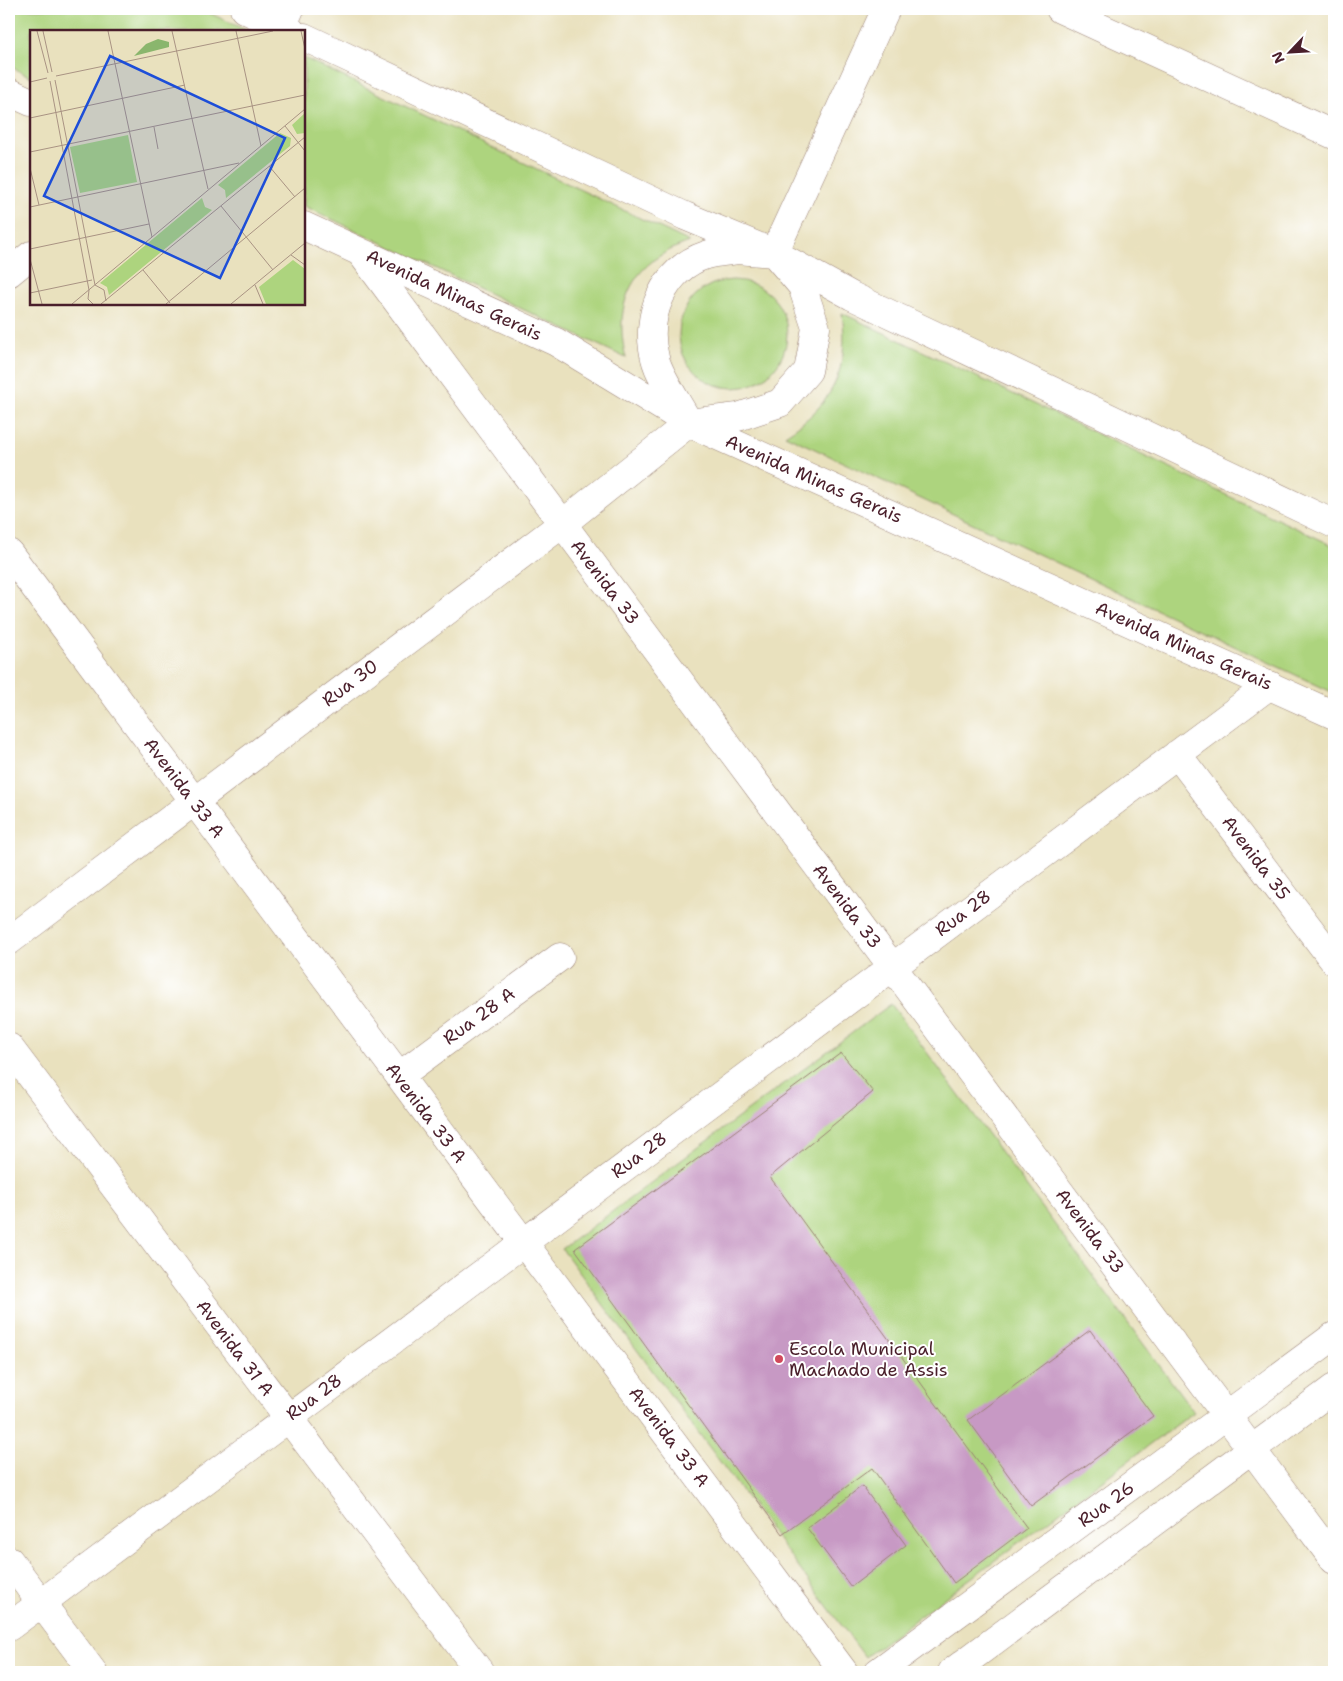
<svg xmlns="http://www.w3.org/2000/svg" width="1343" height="1681" font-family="'Shantell Sans',sans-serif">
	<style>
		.green { fill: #add47e; stroke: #7c7a54 }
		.building { fill: #c799c4 }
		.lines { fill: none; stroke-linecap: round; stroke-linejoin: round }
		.minor-casing { stroke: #9a8074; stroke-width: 29 }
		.major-casing { stroke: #9a8074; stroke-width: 29 }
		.minor { stroke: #fff; stroke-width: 28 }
		.major { stroke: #fff; stroke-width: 28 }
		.poi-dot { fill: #d1495b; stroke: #fff; stroke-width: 2 }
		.labels { text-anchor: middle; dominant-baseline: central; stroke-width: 4; stroke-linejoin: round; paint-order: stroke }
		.street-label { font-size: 18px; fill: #4a1f2b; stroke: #fff }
		.poi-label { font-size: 18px; fill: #4a1f2b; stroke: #fff; text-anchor: start }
		.inset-road { fill: none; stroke: #a99383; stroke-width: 1 }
		.view { fill: #1d4ed8; fill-opacity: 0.15; stroke: #1d4ed8; stroke-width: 2.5 }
		.inset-edge { fill: none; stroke: #4a1f2b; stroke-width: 2.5 }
	</style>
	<rect width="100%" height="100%" fill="#fff"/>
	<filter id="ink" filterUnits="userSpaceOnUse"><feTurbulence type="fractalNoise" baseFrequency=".02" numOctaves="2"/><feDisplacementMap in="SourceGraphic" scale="10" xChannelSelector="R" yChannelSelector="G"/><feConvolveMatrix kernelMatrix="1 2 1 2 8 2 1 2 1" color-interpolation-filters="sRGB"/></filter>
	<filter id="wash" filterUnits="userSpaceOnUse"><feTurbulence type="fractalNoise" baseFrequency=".0096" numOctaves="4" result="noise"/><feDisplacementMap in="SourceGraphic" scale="20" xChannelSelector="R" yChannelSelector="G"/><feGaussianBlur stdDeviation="1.12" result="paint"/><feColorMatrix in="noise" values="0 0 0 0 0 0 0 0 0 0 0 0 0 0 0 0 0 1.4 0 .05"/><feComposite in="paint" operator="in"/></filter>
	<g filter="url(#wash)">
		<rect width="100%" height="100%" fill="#e9e1be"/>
		<!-- green -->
		<path class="green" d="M9,9H201L248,31H31V77L9,66Z
			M304,58L690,242C634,260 612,301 626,358L304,206Z
			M679 334a54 54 0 1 1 108 0a54 54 0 1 1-108 0Z
			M842,313L1334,546V693L785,435C833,405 850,369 842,313Z
			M891,1004L1194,1412L865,1657L562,1249Z"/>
		<g id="blocks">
			<!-- building -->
			<path class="building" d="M841,1053L873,1092L770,1177L1027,1528L954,1583L872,1468L782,1534L575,1249Z
				M1090,1330L1153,1416L1031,1506L968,1420Z
				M862,1486L906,1545L851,1587L807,1528Z"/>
		</g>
	</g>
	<g filter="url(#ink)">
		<use href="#blocks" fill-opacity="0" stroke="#9a8074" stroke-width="1"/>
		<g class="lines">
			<defs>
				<path id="minor" d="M1060,9L1334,135
					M282,27L290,9
					M361,253L1334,1560
					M774,253L886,9
					M9,273L31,255
					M9,553L844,1672
					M1177,754L1334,961
					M9,941L562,524L689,423
					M9,1047L480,1672
					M399,1076L560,957
					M9,1627L1270,685
					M878,1672L1334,1336
					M952,1672L1334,1388"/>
				<path id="major" d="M244,9L291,31
					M304,37L685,216L774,253L852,296L1334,524
					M9,92L31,102
					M304,226L556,342L689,423L1334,715
					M737,250L774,253L802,286L816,328L808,371L780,403L738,417L689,423C680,406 659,376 655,358C644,317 663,269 706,255C715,252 727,252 737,250Z
					M9,1560L93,1672"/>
			</defs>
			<!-- minor casing -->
			<use href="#minor" class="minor-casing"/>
			<!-- major casing -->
			<use href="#major" class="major-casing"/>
			<!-- minor -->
			<use href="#minor" class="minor"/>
			<!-- major -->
			<use href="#major" class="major"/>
		</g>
	</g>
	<!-- markers -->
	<circle class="poi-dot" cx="779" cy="1359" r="5"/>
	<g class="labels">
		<!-- street labels -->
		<g class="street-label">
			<text transform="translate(454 295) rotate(25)">Avenida Minas Gerais</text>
			<text transform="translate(814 479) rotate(24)">Avenida Minas Gerais</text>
			<text transform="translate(605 582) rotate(53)">Avenida 33</text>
			<text transform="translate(1184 646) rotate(24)">Avenida Minas Gerais</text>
			<text transform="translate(350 683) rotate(-37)">Rua 30</text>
			<text transform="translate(184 788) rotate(53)">Avenida 33 A</text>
			<text transform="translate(1256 858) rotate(53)">Avenida 35</text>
			<text transform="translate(847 906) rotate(53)">Avenida 33</text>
			<text transform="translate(963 913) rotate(-37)">Rua 28</text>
			<text transform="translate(479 1016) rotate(-36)">Rua 28 A</text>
			<text transform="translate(426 1113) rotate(53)">Avenida 33 A</text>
			<text transform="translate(639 1155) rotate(-37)">Rua 28</text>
			<text transform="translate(1090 1231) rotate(53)">Avenida 33</text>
			<text transform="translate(235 1348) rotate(53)">Avenida 31 A</text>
			<text transform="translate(314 1397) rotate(-37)">Rua 28</text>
			<text transform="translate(669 1437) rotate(53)">Avenida 33 A</text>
			<text transform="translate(1106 1504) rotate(-36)">Rua 26</text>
		</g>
		<!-- poi labels -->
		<g class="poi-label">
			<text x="789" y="1349">Escola Municipal<tspan x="789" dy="21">Machado de Assis</tspan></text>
		</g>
	</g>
	<!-- overview -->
	<g transform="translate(30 30)">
		<rect width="275" height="275" fill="#e9e1be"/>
		<path d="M275,83V103L267,104L262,95ZM250,103L261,108L260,116L196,168L195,160L188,155ZM98,105L107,152L50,163L40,117ZM172,168L175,177L182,180L79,265L77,257L70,253ZM263,230L275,239V274H236L229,257Z" fill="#add47e"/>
		<path d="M128,9L139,12V17L104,26L116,14Z" fill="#8ab66d"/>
		<path class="inset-road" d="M7,1L18,43M13,1L22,42M78,1L122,207M142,1L178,159M206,1L231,116M271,1L275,19M26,46L243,1M25,50L65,255M20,51L59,260M0,52L17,48M0,88L155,55M255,96L275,121M124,97L128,119M0,122L275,65M239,136L265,167M0,138L9,175M191,176L243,240M0,177L209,133M0,219L119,194M261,225L275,235M0,229L12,274M113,240L140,273M65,255L74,260L76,271M225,255L233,274M59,260L58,269L63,274M0,263L62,250M42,274L275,79M71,274L275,107M136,274L275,158M201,274L275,213"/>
		<path class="view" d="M80,26L255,108L190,248L14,166Z"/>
		<rect width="275" height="275" class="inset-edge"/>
	</g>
	<!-- margin -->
	<rect width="1343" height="1681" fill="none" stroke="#fff" stroke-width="30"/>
	<!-- north arrow -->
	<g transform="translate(1290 52) rotate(245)" stroke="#ffffff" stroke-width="4" paint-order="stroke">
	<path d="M0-4L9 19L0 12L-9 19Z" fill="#4a1f2b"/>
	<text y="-8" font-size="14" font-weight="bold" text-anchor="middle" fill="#4a1f2b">N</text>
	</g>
</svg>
